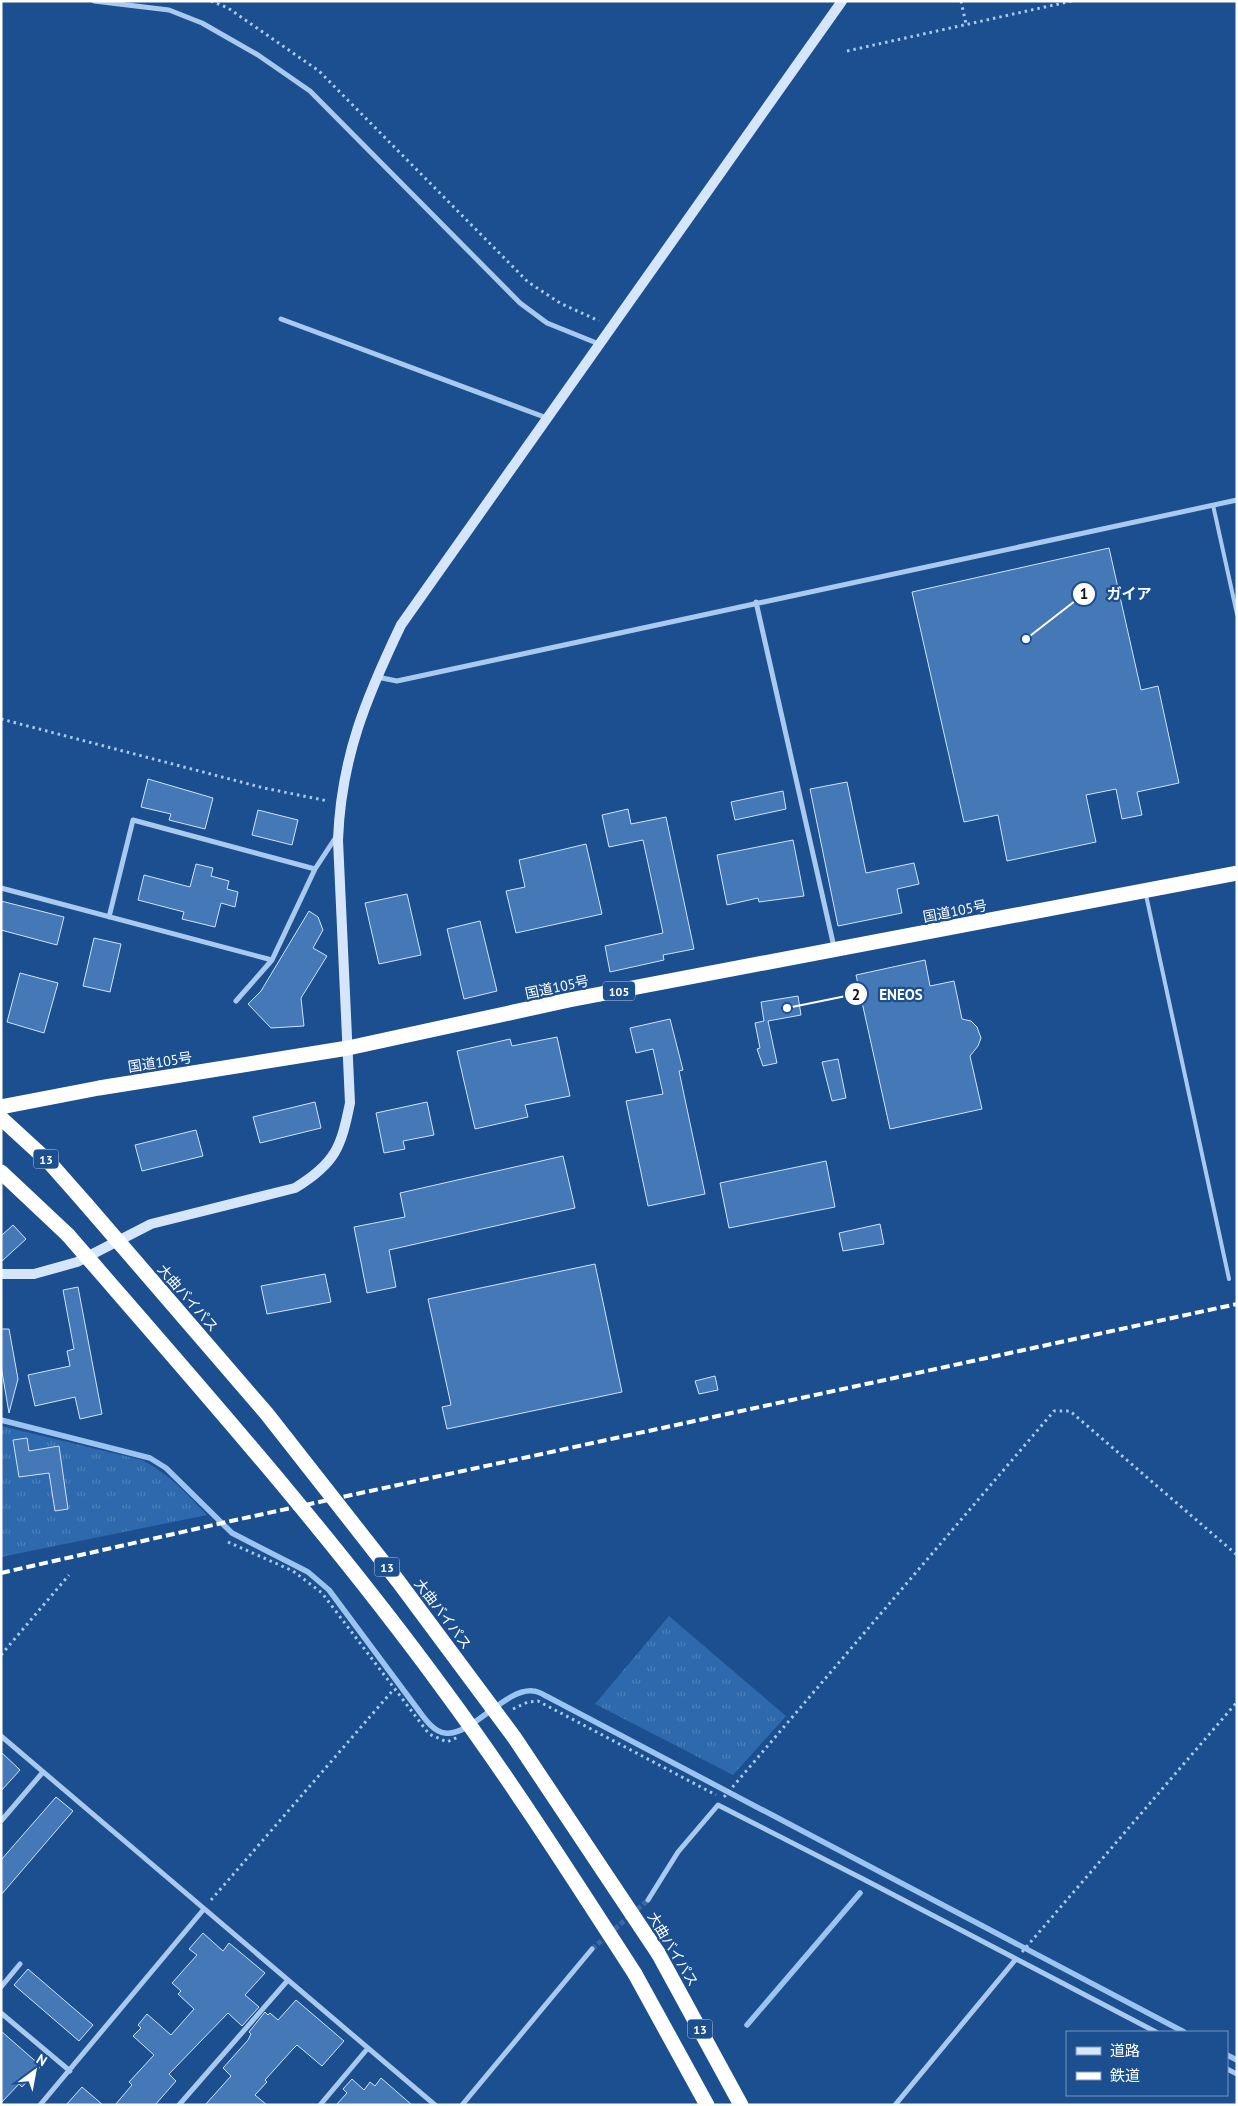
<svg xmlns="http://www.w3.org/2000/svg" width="1238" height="2106" font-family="'PT Sans','Noto Sans JP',sans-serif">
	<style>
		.grass { fill: url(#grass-tufts) }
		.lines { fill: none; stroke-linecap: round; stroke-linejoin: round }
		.stream { stroke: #9cc4f0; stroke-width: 5.5 }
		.building { fill: #4478b7; stroke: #cfe3fa }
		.street-tunnel { stroke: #3d69a0; stroke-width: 5; stroke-dasharray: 5 2.5; stroke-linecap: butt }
		.path { stroke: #a9c9ee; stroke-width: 3; stroke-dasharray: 2.5 4; stroke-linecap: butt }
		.lane { stroke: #a9c9ee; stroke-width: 4 }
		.street { stroke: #a9c9ee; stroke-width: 5 }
		.secondary { stroke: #d6e6fa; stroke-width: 10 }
		.highway { stroke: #fff; stroke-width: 15 }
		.rail { stroke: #fff; stroke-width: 4; stroke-dasharray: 9 4; stroke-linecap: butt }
		.highway-bridge { stroke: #fff; stroke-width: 15 }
		.labels { text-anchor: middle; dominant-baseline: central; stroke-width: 4.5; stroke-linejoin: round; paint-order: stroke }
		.shield { fill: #1b4f8f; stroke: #bbcadd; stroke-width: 1 }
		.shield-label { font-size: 12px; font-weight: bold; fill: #fff }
		.street-label { font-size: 14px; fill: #fff; stroke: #1b4f8f }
		.leader { fill: none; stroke: #fff; stroke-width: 2 }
		.callout-dot { fill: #fff; stroke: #1b4f8f; stroke-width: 2 }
		.mark-label { font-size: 15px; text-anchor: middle; font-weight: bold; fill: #111 }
		.callout-label { font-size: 15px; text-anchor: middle; font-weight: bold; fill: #fff; stroke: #1b4f8f; stroke-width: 4.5; stroke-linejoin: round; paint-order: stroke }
	</style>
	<defs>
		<pattern id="grass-tufts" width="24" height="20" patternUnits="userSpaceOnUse" patternTransform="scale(1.25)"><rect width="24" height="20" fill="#2e69ad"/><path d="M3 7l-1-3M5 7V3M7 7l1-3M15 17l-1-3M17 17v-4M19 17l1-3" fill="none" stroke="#4d80b9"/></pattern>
	</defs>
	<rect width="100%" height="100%" fill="#1b4f8f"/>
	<!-- grass -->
	<path class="grass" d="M1,1426L142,1460C168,1473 187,1494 207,1515L1,1557Z
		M669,1616L786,1716L733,1775L595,1704Z"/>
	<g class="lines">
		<!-- stream -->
		<path class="stream" d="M1,1420L150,1458L166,1468L232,1533L308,1572L329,1590L419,1711C425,1719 434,1732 445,1733C471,1737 505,1688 533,1691C538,1691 544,1695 548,1697L1184,2032
			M747,2025L860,1893
			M1227,2055L1237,2060"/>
	</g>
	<!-- building -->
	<path class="building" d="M1109,548L1141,690L1158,686L1179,783L1137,792L1142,815L1122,819L1116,789L1086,795L1096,842L1007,861L998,815L964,822L912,592Z
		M148,779L213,798L205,829L169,820L171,814L141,807Z
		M847,782L866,873L914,863L919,884L897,889L902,913L838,926L810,789Z
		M783,791L786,809L735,820L731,802Z
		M628,809L631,824L666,817L694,949L663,955L664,960L610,972L605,946L663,933L643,840L609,847L602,815Z
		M258,810L298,820L292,845L252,835Z
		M793,840L804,896L759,902L758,898L727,905L717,855Z
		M586,844L602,914L516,933L506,891L525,887L519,860Z
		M196,864L213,868L211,876L229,881L227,889L238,892L235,907L221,903L215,927L182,919L184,912L138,900L144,875L190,887Z
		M407,894L421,955L379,964L365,903Z
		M1,901L64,917L57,945L1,930Z
		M309,911L318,917L323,930L313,948L327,956L301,998L304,1026L271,1028L248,1004L261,991Z
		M480,921L497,991L464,999L447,929Z
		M94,938L121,944L110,992L83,986Z
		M925,960L930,986L954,981L962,1019L971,1021L977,1027L981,1038L978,1046L970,1056L982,1109L890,1129L856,975Z
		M20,973L58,983L44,1033L7,1022Z
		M798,996L801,1015L768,1021L777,1063L763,1066L757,1049L760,1048L755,1023L764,1021L761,1002Z
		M670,1019L683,1070L679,1071L705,1194L648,1206L626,1101L663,1094L653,1049L636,1053L630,1028Z
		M557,1037L570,1096L525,1105L528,1117L475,1129L457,1051L510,1039L512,1046Z
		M838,1059L846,1098L832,1101L822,1062Z
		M315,1102L321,1128L260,1143L253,1117Z
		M427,1102L434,1135L403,1141L405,1149L384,1153L376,1113Z
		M196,1130L203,1156L142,1171L135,1145Z
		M563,1156L575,1208L389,1250L396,1287L367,1293L354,1227L405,1217L400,1193Z
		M826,1161L835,1207L729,1228L720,1183Z
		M880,1224L884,1244L843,1251L839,1233Z
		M13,1225L26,1239L1,1262V1236Z
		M595,1264L622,1392L447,1429L442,1407L451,1405L428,1299Z
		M325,1274L331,1302L267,1314L261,1286Z
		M78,1287L102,1414L80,1419L75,1397L35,1406L28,1375L70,1366L67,1351L74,1349L63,1290Z
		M1,1329H9L18,1379L9,1413L1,1366Z
		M715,1376L718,1390L699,1394L695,1381Z
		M27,1438L29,1451L59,1446L68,1509L55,1511L49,1473L19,1477L13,1440Z
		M1,1752L20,1770L1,1791Z
		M56,1797L73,1811L1,1895V1860Z
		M203,1933L223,1951L229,1943L265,1973L245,1995L259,2007L242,2026L228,2013L169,2074L176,2081L155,2105H115L132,2085L129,2082L154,2055L133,2036L141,2028L138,2025L147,2014L171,2035L194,2009L178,1994L181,1991L172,1983L197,1955L189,1949Z
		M28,1969L93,2025L79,2041L14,1985Z
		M296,2000L344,2041L322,2066L297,2045L292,2050L265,2080L267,2082L255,2095L267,2105H205L231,2076L223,2068L248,2040L251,2034L249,2032L265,2012L268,2015L270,2013L278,2020Z
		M1,2031L41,2066L22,2087L19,2084L1,2103Z
		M381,2078L412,2105H336L347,2093L343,2089L352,2079L364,2090L370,2082L375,2086Z
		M82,2087L103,2105H66Z"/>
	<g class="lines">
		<!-- street-tunnel -->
		<path class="street-tunnel" d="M592,1949L648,1900"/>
		<!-- path -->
		<path class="path" d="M211,1L228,8L319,71L528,282L560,303L599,321
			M961,1L966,24
			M847,51L1072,1
			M1,719L264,788L328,801
			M228,1542L293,1571L322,1593L429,1734L447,1742L458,1737
			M1,1655L69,1575
			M513,1709L528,1702L538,1701L716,1795
			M724,1797L1054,1411H1070L1237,1555
			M211,1900L394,1689
			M1022,1952L1237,1702"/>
		<!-- lane -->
		<path class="lane" d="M1213,505L1237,614
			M1146,895L1229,1279"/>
		<!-- street -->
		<path class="street" d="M94,1L169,10L202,23L258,55L310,91L520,303L547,323L599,344
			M281,319L547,418
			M756,602L834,947
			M377,677L397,681L1237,500
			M1,888L272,960
			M109,917L133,820L315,869
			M236,1001L272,960L315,869L336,837
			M1,1736L435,2105
			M1,1821L43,1772
			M648,1900L678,1852L718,1805L865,1880L1156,2032
			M1,1987L20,1964
			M1,2013L70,2071
			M1227,2069L1237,2074
			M40,2105L204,1909
			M179,2105L288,1980
			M320,2105L368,2048
			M462,2105L592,1949
			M895,2105L1016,1959"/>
		<!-- secondary -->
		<path class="secondary" d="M1,1274H34L77,1262L151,1224L295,1188C336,1163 341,1147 350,1103L338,840C341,758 366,698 401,625L842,1"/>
		<!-- highway -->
		<path class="highway" d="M1,1107L99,1088L348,1048L569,1000L1237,873
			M1,1118L49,1162L86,1204
			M1,1172L68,1235
			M658,1953L741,2105
			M635,1974L707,2105"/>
		<!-- rail -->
		<path class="rail" d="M1,1573L231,1521L1237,1304"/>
		<!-- highway-bridge -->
		<path class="highway-bridge" d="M86,1204L267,1414L398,1581L514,1737L658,1953
			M68,1235C197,1384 328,1531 444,1690C512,1782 573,1878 635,1974"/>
	</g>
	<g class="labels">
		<!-- shield labels -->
		<g class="shield">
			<rect x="603" y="981.5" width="32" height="19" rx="4"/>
			<rect x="33.5" y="1149.5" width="25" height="19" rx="4"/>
			<rect x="374.5" y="1557.5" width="25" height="19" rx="4"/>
			<rect x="687.5" y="2019.5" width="25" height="19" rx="4"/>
		</g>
		<g class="shield-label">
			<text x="619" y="991">105</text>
			<text x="46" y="1159">13</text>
			<text x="387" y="1567">13</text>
			<text x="700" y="2029">13</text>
		</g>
		<!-- street labels -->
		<g class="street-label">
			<text transform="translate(955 911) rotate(-11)">国道105号</text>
			<text transform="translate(557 987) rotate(-12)">国道105号</text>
			<text transform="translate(160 1062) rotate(-9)">国道105号</text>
			<text transform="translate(188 1298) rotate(49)">大曲バイパス</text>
			<text transform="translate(443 1614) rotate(53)">大曲バイパス</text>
			<text transform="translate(673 1949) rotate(59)">大曲バイパス</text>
		</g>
	</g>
	<!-- callouts -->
	<path class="leader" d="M1026 639L1084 594M787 1008L856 994"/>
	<g class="callout-dot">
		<circle cx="1026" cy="639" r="5"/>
		<circle cx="787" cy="1008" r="5"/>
		<circle cx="1084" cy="594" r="12"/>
		<circle cx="856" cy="994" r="12"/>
	</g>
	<g class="mark-label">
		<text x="1084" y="599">1</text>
		<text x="856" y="1000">2</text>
	</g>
	<g class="callout-label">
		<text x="1129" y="599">ガイア</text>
		<text x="901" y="1000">ENEOS</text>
	</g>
	<!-- border -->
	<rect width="1238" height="2106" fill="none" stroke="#ffffff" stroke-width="5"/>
	<!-- legend -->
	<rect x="1066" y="2031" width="162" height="65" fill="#1b4f8f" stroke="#7695bc"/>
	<rect x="1076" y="2047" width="25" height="8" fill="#d6e6fa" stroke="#7695bc"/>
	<text x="1110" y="2056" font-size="15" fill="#ffffff">道路</text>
	<rect x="1076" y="2072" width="25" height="8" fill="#ffffff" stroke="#7695bc"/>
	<text x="1110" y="2081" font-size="15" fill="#ffffff">鉄道</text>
	<!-- north arrow -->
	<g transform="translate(35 2071) rotate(32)" stroke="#1b4f8f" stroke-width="4" paint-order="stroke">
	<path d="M0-4L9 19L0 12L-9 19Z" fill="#ffffff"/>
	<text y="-8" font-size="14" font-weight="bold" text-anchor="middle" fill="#ffffff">N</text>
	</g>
</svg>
